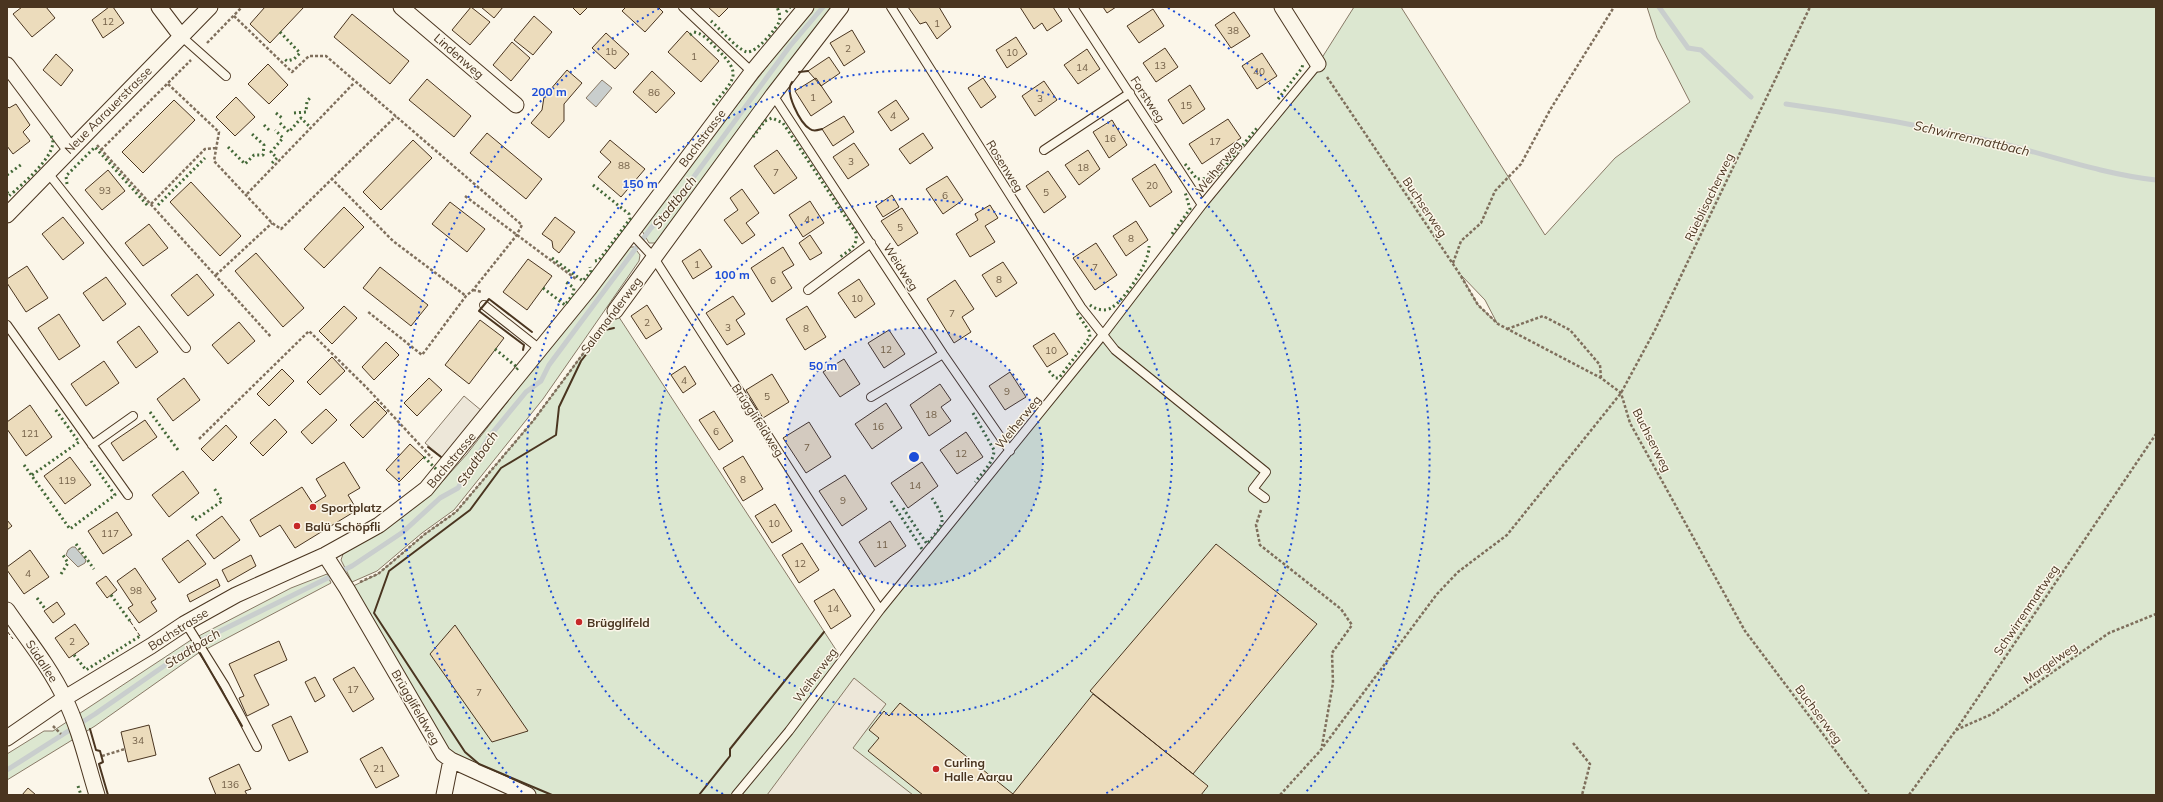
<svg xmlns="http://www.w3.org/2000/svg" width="2163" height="802" font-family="Mulish,sans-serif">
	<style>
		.green { fill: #dce7d0; stroke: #887966; fill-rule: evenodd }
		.parking { fill: #ede7d9; stroke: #887966 }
		.water { fill: #c9cecd; stroke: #887966 }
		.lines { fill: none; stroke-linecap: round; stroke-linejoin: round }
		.stream { stroke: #c9cecd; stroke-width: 5 }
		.building { fill: #ecdcbc; stroke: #4a3520 }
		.lane-casing { stroke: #4a3520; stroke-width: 10 }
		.street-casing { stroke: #4a3520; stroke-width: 17 }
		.path { stroke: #7f6f5c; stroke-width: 2.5; stroke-dasharray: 3 2; stroke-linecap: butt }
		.lane { stroke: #fbf6e9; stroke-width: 8 }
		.street { stroke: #fbf6e9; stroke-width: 15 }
		.hedge { stroke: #436837; stroke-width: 3; stroke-dasharray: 2 3; stroke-linecap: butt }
		.fence { stroke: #4a3520; stroke-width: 1; stroke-dasharray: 5 2; stroke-linecap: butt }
		.wall { stroke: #4a3520; stroke-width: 2 }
		.ring { fill: none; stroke: #1d4ed8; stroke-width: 2; stroke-dasharray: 2 4 }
		.poi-dot { fill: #c62828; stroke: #fbf6e9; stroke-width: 1.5 }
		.labels { text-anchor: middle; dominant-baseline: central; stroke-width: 3; stroke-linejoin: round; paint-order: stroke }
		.number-label { font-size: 10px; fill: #725f47 }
		.street-label { font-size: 12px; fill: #4a3520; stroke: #fbf6e9 }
		.poi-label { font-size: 12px; font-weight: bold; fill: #4a3520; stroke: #fbf6e9; text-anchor: start }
		.water-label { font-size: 13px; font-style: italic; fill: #4a3520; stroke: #fbf6e9 }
		.centre { fill: #1d4ed8; stroke: #fbf6e9; stroke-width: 2 }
		.ring-label { font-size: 12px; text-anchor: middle; font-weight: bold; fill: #1d4ed8; stroke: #fbf6e9; stroke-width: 3; stroke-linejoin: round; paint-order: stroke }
	</style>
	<rect width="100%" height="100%" fill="#fbf6e9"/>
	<!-- green -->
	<path class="green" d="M813,7H833L656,243H649L641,229Z
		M1354,7H1401L1545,235L1615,158L1690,102L1657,38L1647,7H2156V795H528L451,760L347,589L378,574L425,534L456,512L533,421L615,311L842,659L1318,64ZM1461,275L1485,300L1497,323L1478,305Z
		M627,247H634L640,255L639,261L543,399L454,510L422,533L377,571L352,582L341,560L343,554L387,527L433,492L467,454Z
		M327,574L331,583L197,654L95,726L7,780V754L44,731H53L191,640L291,588Z"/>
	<!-- parking -->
	<path class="parking" d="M464,396L482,411L443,458L425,443Z
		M854,678L886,704L853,748L913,795H767Z"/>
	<!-- water -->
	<path class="water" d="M602,80L612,88L596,107L586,98Z
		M72,547H75L86,560L85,563L78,567L66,555L68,550Z"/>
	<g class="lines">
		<!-- stream -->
		<path class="stream" d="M1659,7L1688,48L1701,50L1751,97
			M1786,104C1858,114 1929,127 2000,143C2052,156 2103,174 2156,180
			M7,770L95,714L200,641L352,566L403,532L440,498L458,488L489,437L526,392L541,381L549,365L651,228L676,201L790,46L823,7"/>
	</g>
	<!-- building -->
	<path class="building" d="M22,7H46L55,18L32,37L13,14Z
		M109,7H113L124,23L103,38L92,20Z
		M265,7H304L270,43L250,24Z
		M471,7L490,22L470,45L452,30Z
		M481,7H503L494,18Z
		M572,7H588L580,15Z
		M626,7H658L663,12L645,32L622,11Z
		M708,7H729L719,17Z
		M908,7H939L951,27L937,39L926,22L920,24Z
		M1020,7H1053L1062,21L1047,31L1042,23L1034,29Z
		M1103,7H1116L1107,13Z
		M1153,9L1164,26L1139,43L1127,26Z
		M1234,12L1250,36L1231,48L1215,25Z
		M352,14L409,61L390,84L334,37Z
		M534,16L552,32L533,55L514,40Z
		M852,30L865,52L844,66L830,43Z
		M687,31L719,61L701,82L668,52Z
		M606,33L629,54L615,69L592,48Z
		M1016,37L1027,54L1007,68L996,50Z
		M512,42L530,58L511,81L493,65Z
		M1165,48L1178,67L1156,82L1143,63Z
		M1087,49L1100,69L1078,84L1064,65Z
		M1262,53L1277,76L1257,89L1242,66Z
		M56,54L73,70L61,86L43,70Z
		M829,57L840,73L821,86L808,71Z
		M268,64L288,85L269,104L248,84Z
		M567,70L582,83L564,104V121L549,138L531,123L542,110L544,97Z
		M652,71L675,93L656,113L633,92Z
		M816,78L832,102L811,116L795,91Z
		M983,78L996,97L981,108L968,88Z
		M427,79L471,116L454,137L409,100Z
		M1044,81L1057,100L1035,116L1022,96Z
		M1190,85L1205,109L1183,124L1168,100Z
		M236,97L255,117L235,136L216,117Z
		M174,100L195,120L143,173L122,152Z
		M896,100L909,119L891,131L878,112Z
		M16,104L30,125L23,132L30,141L13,154L7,146V106L9,108Z
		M844,116L854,132L833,146L822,129Z
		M1228,119L1241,138L1202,164L1189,144Z
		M1112,120L1127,145L1109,158L1093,132Z
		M487,133L542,179L526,199L470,153Z
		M923,133L933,148L910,164L899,149Z
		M413,140L432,158L381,210L363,192Z
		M610,140L645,169L621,197L598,177L611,162L600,152Z
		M854,143L869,165L848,179L833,157Z
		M777,150L797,178L774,194L754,166Z
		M1088,150L1100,169L1079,185L1065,165Z
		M1155,164L1172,192L1150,207L1132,179Z
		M108,170L125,191L102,210L85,190Z
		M1048,171L1066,197L1044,213L1026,186Z
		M947,176L963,200L943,214L926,189Z
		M191,182L241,236L220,256L170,202Z
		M742,189L759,213L746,223L755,235L742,244L724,220L738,210L730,198Z
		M892,195L899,207L883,217L876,206Z
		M810,201L824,223L803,237L789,215Z
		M450,202L485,229L467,252L432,224Z
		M990,205L998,218L985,226L995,242L970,257L956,234L978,220L975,214Z
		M344,207L364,227L324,268L304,249Z
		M902,208L918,233L898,246L881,221Z
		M63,217L84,243L63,260L42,234Z
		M555,217L575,232L559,253L553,248L552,241L542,234Z
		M1136,221L1148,240L1126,256L1113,236Z
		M149,224L168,248L143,266L125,243Z
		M810,235L822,253L810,260L799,243Z
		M1096,243L1117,275L1095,290L1073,258Z
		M783,247L794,265L782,272L792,288L772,302L751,268Z
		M700,249L712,267L693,279L682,261Z
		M256,253L304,308L283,327L235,271Z
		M528,259L552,276L527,310L503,292Z
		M1003,262L1017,283L996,297L982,275Z
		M27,266L48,298L26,312L7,283V279Z
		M380,267L428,305L411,326L363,288Z
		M197,274L214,295L188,316L171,295Z
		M106,277L126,304L103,321L83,293Z
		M859,279L875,304L855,318L838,293Z
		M955,280L974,309L962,317L971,332L954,343L927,299Z
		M733,296L745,314L736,320L745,334L727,345L706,313Z
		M647,305L662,329L646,339L631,316Z
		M344,306L357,318L332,344L319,331Z
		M807,306L826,337L805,350L786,319Z
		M59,314L80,346L59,360L38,328Z
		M480,320L504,338L469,384L445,365Z
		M239,322L255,341L228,364L212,345Z
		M139,326L158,352L136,368L117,342Z
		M889,330L905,354L884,368L868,343Z
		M1054,333L1068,354L1047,367L1033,346Z
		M386,342L399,355L374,380L362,367Z
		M332,357L345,371L320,395L307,382Z
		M844,359L860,384L840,397L823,372Z
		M104,361L119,383L86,406L71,384Z
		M685,366L696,384L683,393L671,375Z
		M282,369L294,381L269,406L257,394Z
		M1010,372L1026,397L1005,410L989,386Z
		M772,374L789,402L763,418L746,390Z
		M184,378L200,400L173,421L157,399Z
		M429,378L442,390L417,416L404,403Z
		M940,384L951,400L941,407L951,421L929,436L910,405Z
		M375,401L387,413L363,438L350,425Z
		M886,403L902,428L872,449L855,424Z
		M30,405L52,437L26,456L7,429V422Z
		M326,409L337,420L312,444L301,432Z
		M714,411L733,441L719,450L699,420Z
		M275,419L287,432L263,456L250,443Z
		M145,420L157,437L123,461L111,443Z
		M809,422L831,457L806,473L783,438Z
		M226,425L237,437L213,461L201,449Z
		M966,432L983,457L957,474L940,450Z
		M410,444L424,457L399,482L386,470Z
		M743,456L763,489L743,501L723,468Z
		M70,457L91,485L65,504L44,476Z
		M344,462L360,488L348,495L357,510L295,548L280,525L260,537L250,520L302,487L313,504L326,496L316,479Z
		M922,462L938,486L908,508L891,483Z
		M183,471L199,493L169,517L152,495Z
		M845,475L867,509L842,526L819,491Z
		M775,504L792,531L772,543L755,516Z
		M117,512L132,535L103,554L88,531Z
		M222,516L240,540L214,559L196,535Z
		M7,520L12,526L7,530Z
		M890,521L906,546L875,567L859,542Z
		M188,540L206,564L179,583L162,559Z
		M802,543L819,570L799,583L782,555Z
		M1216,544L1317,624L1193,774L1090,691Z
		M30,550L49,577L24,594L7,570V567Z
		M251,555L256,566L228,582L222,570Z
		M135,568L156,599L151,602L157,611L139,623L128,608L133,605L117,581Z
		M106,576L117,590L107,598L96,583Z
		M217,579L220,586L190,602L187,595Z
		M834,589L851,616L831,629L814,601Z
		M57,602L65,614L53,623L44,611Z
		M75,624L89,644L69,658L55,638Z
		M455,625L528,731L492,742L430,654Z
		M279,641L287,660L254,675L269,705L247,716L239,698L244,696L229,664Z
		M354,667L374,699L353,712L333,679Z
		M315,677L325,696L315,702L305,682Z
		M1093,694L1208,786L1201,795H1012Z
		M900,703L1013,794L1012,795H923L868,751L879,738L869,730L884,711L889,716Z
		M291,716L308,752L289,761L272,725Z
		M149,725L156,755L128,762L121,732Z
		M382,747L399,776L376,788L360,759Z
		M239,764L251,789L245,791L247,795H216L209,778Z
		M28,788L36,795H22Z"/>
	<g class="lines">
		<defs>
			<path id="lane" d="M683,7L752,72
				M891,7L1081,307L1115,350L1266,472L1253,489L1265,498
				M1073,7L1202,205
				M181,36L226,76
				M773,95L943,354L1010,451
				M1044,150L1130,93
				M48,173L186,348
				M631,233L654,258L880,610
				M808,290L871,243
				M484,305L541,350
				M7,325L128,495
				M871,397L943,354
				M92,445L133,416
				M184,624L190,630L225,686L257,747
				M736,795L789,731L880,610L1102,336L1202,205L1318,64"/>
			<path id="street" d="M159,7L181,36
				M401,7L516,105
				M1282,7L1318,64
				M7,65L70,149
				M7,215L210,7
				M615,311L773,95L841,7
				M325,555L347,589L443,754L451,760L528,795
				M7,610C27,639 50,667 65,699C80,730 87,763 97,795
				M7,738L65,698L151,646L184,624L236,595L325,555L379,525L426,489L589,289L752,72L806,7
				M444,795L451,760"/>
		</defs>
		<!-- lane casing -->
		<use href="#lane" class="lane-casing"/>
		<!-- street casing -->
		<use href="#street" class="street-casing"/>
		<!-- path -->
		<path class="path" d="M234,16L292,72L309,56H326L522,225L516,236L473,290L466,296L422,355L367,311
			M207,43L242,7
			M1327,77L1459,273L1478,305L1498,324L1601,378L1621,393L1630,423L1745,631L1869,795
			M168,84L219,132L214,161L272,223L281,229L396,116
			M97,145L271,337
			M101,150L191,60
			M331,178L393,241L466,296
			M247,194L354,83
			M465,196L576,279
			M151,204L205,149L217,148
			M1453,263L1461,241L1481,223L1495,191L1521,164L1550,110L1614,7
			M216,275L272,223
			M473,290L482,292
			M1507,329L1543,316L1570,330L1600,365L1601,378
			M199,439L309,331L367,388L432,458
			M1261,510L1256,525L1260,545L1341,609L1352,625L1332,653L1333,683L1322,746
			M360,582L378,574L425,534L456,512L533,421L606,323
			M53,726L61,734
			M1956,730L1992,714L2109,633L2156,614
			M1573,743L1590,764L1582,795
			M102,756L125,749
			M1280,795L1320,751L1437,594L1458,572L1507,535L1621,393L1655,330L1810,7
			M1909,795L1956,730L2156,434"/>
		<!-- lane -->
		<use href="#lane" class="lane"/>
		<!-- street -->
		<use href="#street" class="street"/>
		<!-- hedge -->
		<path class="hedge" d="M786,12L790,7
			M711,21C719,28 738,50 747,52C756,53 776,29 779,22C781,17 779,12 777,7
			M280,32L300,53L294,59L287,61L283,58
			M690,35L694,32C704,34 709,41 716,48C744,75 734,79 712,106
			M1278,99L1302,68L1303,63
			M276,113L282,118
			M294,113L306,112L307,101L310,98
			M280,123L289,132L301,118L309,126
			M264,125L269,130
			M753,137L765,121L772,118L783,123L856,233C858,246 850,250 840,257
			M228,147L245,164L254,155H263L264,145L252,134
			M272,163L277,158L271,152L283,138L275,130
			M1185,164L1197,179L1215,178L1257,128
			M7,175L22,164
			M67,184L66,176L95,147L148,206
			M593,185L629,214L630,219L599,260L595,261
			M7,192L9,196C20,186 62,152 51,136
			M158,205L205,158
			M1172,234L1190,209L1185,192
			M552,258L583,281L591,271L590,267
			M543,288L565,305L573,294L574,288L566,282
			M1090,305C1095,309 1104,312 1111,308C1124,301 1150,262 1149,246
			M495,349L518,368L516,370
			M1049,371L1055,378H1059L1090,337L1089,331L1077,313
			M150,412L178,450
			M973,413L994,450C994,462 983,472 975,482
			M424,457L436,469
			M24,465L70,529L115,495L91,461
			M32,475L79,442L55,409
			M891,501L922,549
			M903,508L927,544C944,522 948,523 932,498
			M192,516L195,520L222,501L214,488
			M76,544L94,569
			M61,574L68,563L63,555
			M111,595L130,621
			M37,598L46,610
			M74,655L86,670L140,636
			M78,786L81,795"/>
		<!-- fence -->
		<path class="fence" d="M130,621L140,636
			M7,631L13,639"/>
		<!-- wall -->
		<path class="wall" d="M799,72L808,71
			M792,82C784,92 800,123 810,129C814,132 818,130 822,129
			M523,350L524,345L479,311L489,299L532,332
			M428,447L441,457
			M200,653L242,726
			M90,729L96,750L100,751L103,762L99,764L108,795
			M552,795L479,764L465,752L374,613L389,571L470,510L501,468L556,435L559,407L581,361L605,330L614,328
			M699,795L730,756V749L824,632"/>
	</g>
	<!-- distance rings -->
	<circle cx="914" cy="457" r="129" fill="#1d4ed8" fill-opacity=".12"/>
	<g class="ring">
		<circle cx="914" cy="457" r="129"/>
		<circle cx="914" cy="457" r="258"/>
		<path d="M723 794A387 387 0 1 1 1105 794"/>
		<path d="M522 792A516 516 0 0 1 660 8M1168 8A516 516 0 0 1 1306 792"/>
	</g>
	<!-- markers -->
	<g class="poi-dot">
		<circle cx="313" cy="507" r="4"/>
		<circle cx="297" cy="526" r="4"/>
		<circle cx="579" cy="622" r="4"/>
		<circle cx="936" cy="769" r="4"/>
	</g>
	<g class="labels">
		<!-- number labels -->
		<g class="number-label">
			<text x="108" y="21">12</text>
			<text x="937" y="23">1</text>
			<text x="1233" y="30">38</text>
			<text x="848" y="48">2</text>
			<text x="611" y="51">1b</text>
			<text x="1012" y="52">10</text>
			<text x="694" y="56">1</text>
			<text x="1160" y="65">13</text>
			<text x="1082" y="67">14</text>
			<text x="1259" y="71">40</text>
			<text x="654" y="92">86</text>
			<text x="813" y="97">1</text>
			<text x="1040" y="98">3</text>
			<text x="1186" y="105">15</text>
			<text x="893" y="115">4</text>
			<text x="1110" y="138">16</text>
			<text x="1215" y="141">17</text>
			<text x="851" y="161">3</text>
			<text x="624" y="165">88</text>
			<text x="1083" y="167">18</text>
			<text x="776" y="172">7</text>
			<text x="1152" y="185">20</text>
			<text x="105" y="190">93</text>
			<text x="1046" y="192">5</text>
			<text x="945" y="195">6</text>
			<text x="807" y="219">4</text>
			<text x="900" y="227">5</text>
			<text x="1131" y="238">8</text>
			<text x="697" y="264">1</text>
			<text x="1095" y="267">7</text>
			<text x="999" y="279">8</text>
			<text x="773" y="280">6</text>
			<text x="857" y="298">10</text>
			<text x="952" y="313">7</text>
			<text x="647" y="322">2</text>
			<text x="728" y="327">3</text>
			<text x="806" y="328">8</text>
			<text x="886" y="349">12</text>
			<text x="1051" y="350">10</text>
			<text x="684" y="380">4</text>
			<text x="1007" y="391">9</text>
			<text x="767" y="396">5</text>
			<text x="931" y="414">18</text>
			<text x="878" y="426">16</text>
			<text x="716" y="431">6</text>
			<text x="30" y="433">121</text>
			<text x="807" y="447">7</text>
			<text x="961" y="453">12</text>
			<text x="743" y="479">8</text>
			<text x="67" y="480">119</text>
			<text x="915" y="485">14</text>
			<text x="843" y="500">9</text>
			<text x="774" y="523">10</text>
			<text x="110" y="533">117</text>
			<text x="882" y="544">11</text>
			<text x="800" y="563">12</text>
			<text x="28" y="573">4</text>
			<text x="136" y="590">98</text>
			<text x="833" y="608">14</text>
			<text x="72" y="641">2</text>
			<text x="353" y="689">17</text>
			<text x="479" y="692">7</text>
			<text x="138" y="740">34</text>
			<text x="379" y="768">21</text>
			<text x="230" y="784">136</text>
		</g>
		<!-- street labels -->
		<g class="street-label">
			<text transform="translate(459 56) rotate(41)">Lindenweg</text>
			<text transform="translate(1148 99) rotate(57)">Forstweg</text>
			<text transform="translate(108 110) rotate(-45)">Neue Aarauerstrasse</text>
			<text transform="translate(702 138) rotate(-53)">Bachstrasse</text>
			<text transform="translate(1005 166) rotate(58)">Rosenweg</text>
			<text transform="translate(1218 167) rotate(-51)">Weiherweg</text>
			<text transform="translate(1709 197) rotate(-64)">Rüeblisacherweg</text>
			<text transform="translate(1425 207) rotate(56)">Buchserweg</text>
			<text transform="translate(901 267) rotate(57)">Weidweg</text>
			<text transform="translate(611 315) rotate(-53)">Salamanderweg</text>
			<text transform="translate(758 420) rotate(57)">Brügglifeldweg</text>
			<text transform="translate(1018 422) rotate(-51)">Weiherweg</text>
			<text transform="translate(1652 440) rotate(63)">Buchserweg</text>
			<text transform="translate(451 460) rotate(-50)">Bachstrasse</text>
			<text transform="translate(2026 610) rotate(-56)">Schwirrenmattweg</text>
			<text transform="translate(178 629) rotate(-32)">Bachstrasse</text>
			<text transform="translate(42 661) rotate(57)">Südallee</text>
			<text transform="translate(2050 663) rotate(-35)">Margelweg</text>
			<text transform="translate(815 675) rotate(-53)">Weiherweg</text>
			<text transform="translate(416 707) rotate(60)">Brügglifeldweg</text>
			<text transform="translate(1819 714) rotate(53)">Buchserweg</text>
		</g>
		<!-- poi labels -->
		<g class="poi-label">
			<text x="321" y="507">Sportplatz</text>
			<text x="305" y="526">Balü Schöpfli</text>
			<text x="587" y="622">Brügglifeld</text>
			<text x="944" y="762">Curling<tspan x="944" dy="14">Halle Aarau</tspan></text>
		</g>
		<!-- water labels -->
		<g class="water-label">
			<text transform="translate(1972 138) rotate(13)">Schwirrenmattbach</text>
			<text transform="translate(674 202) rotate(-52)">Stadtbach</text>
			<text transform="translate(477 458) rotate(-56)">Stadtbach</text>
			<text transform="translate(192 648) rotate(-32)">Stadtbach</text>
		</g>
	</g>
	<circle cx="914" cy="457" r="6" class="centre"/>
	<g class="ring-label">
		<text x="549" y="96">200 m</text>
		<text x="640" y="188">150 m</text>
		<text x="732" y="279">100 m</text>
		<text x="823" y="370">50 m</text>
	</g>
	<!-- border -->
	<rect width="2163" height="802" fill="none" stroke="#4a3520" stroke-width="16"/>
</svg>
